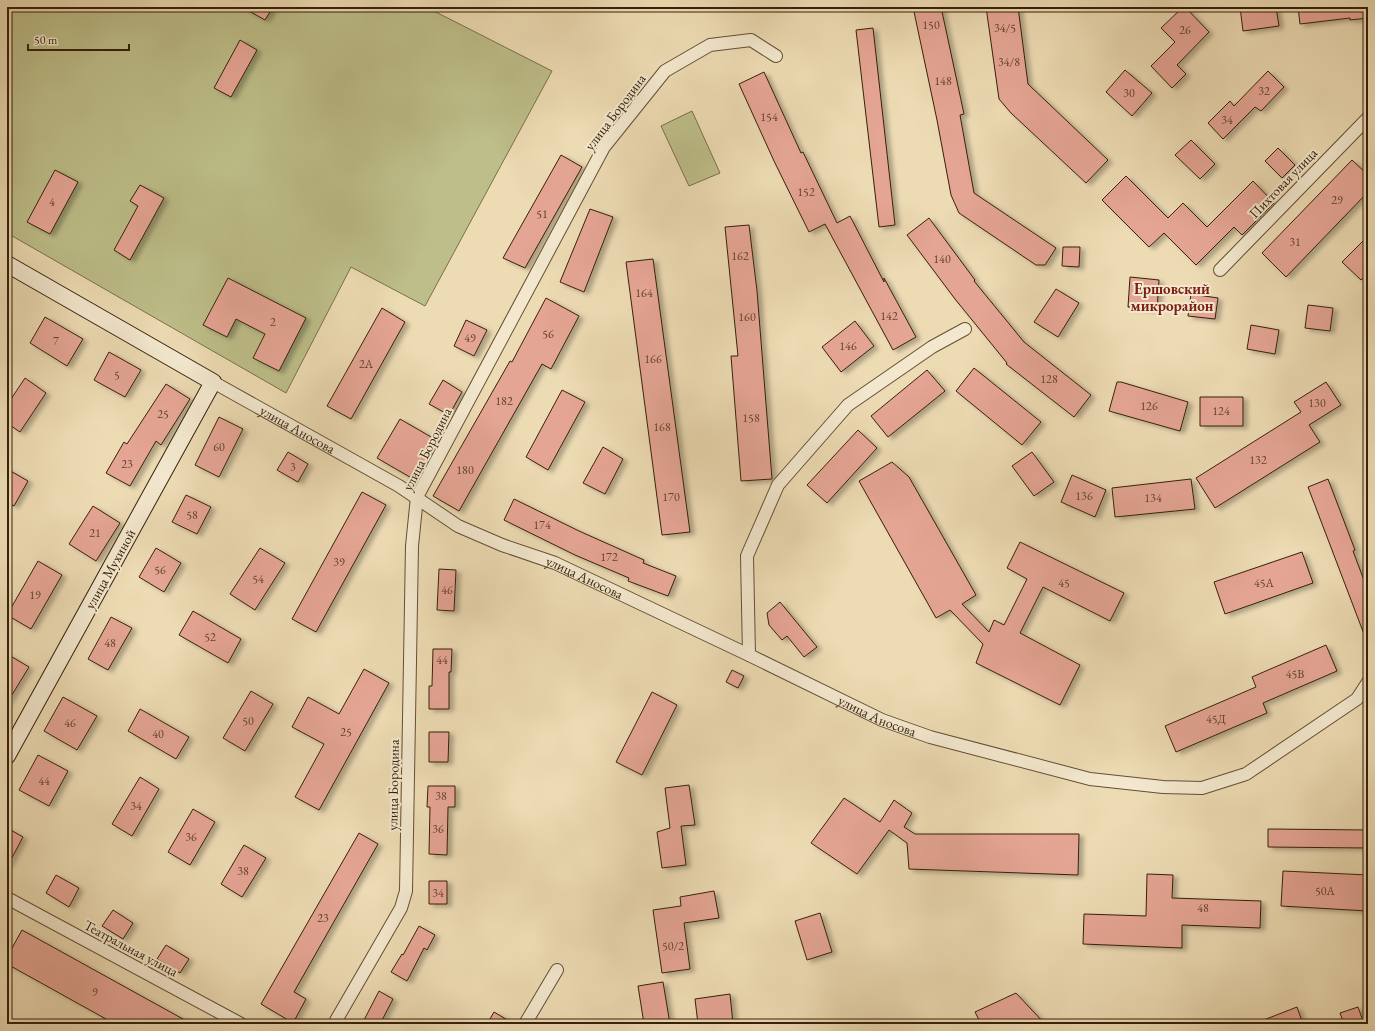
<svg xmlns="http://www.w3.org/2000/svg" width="1375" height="1031" font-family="'EB Garamond',serif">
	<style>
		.green { fill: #bdbe89; stroke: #7a6f4a }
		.building { fill: #e5a594; stroke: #36200b; filter: url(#shadow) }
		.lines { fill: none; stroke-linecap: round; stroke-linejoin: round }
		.street-casing { stroke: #644f35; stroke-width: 14 }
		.secondary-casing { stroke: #36200b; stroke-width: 18 }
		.street { stroke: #f3e8ce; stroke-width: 12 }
		.secondary { stroke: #f3e8ce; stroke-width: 16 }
		.labels { text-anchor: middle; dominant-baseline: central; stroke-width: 4; stroke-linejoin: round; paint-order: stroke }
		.number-label { font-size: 12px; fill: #62412d }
		.street-label { font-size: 14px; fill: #36200b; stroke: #f3e8ce }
		.neighbourhood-label { font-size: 15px; font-weight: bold; fill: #7a1f14; stroke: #f3e8ce }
	</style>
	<defs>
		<filter id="shadow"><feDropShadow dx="4.5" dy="2.5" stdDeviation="2" flood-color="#0004"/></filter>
	</defs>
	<rect width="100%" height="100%" fill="#eddbb3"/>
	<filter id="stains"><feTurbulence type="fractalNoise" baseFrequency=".005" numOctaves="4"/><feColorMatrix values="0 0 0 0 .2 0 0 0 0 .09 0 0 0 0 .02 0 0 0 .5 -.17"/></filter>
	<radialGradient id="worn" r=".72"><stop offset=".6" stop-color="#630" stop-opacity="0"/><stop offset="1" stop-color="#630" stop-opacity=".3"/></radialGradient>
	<!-- green -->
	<path class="green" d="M7,7H426L552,71L425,306L351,267L286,393L7,233Z
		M692,111L720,173L689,186L661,126Z"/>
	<!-- building -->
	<path class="building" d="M242,7H273L265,20Z
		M913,7H941L964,114L960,115L974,193L1056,248L1045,265H1036L959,213L951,195L937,120Z
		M986,7H1018L1028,84L1108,160L1086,183L1011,113L999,99Z
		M1183,7H1185L1209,32L1177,65L1186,74L1172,88L1151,66L1175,42L1161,28Z
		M1240,7H1276L1279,26L1243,31Z
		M1298,7H1368V18L1350,20V18L1300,24Z
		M873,28L895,225L879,227L856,30Z
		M240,40L257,50L231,97L214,88Z
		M1125,70L1152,93L1132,116L1106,92Z
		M1268,71L1284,87L1261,111L1255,107L1223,139L1208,123L1230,101L1234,106Z
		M764,72L801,153L803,152L837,223L850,216L884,282V278L916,337L893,350L825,224L809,232L774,161L739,84Z
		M1191,140L1215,164L1200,179L1175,155Z
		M1278,148L1295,165L1282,178L1265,161Z
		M561,155L582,167L525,268L503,258Z
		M1352,160L1368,175V192L1286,277L1262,253Z
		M55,170L78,182L50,234L27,222Z
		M1126,176L1168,218L1183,203L1207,227L1253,181L1274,203L1242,235L1234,227L1196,265L1164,233L1149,247L1102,200Z
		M140,185L164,198L130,260L114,250L138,206L130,201Z
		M590,209L613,217L584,292L560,282Z
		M929,218L975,280L974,281L1024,342L1091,395L1074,417L1006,364L1007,363L955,299L907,235Z
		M749,225L757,291L772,479L741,481L731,356H738L725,227Z
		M1368,236V273L1361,280L1342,262Z
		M1063,247H1080L1079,267L1062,266Z
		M653,259L690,532L662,535L626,262Z
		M1130,277L1159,280L1157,310L1128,307Z
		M228,278L306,318L279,371L253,358L265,334L236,319L227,337L203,325Z
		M1056,289L1079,303L1058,337L1034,322Z
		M1191,294L1218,298L1215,319L1188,316Z
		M546,298L579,316L551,369L542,364L459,511L433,496L510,361L512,362Z
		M1308,305L1333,308L1330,331L1305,328Z
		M382,308L405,322L351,419L327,406Z
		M45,317L83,339L67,366L30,343Z
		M466,320L487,330L474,356L454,346Z
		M855,321L874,346L841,372L822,347Z
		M1251,325L1279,330L1275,354L1247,349Z
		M109,352L141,370L125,397L94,380Z
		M974,368L1041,422L1022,445L956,391Z
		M927,370L945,391L888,437L871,416Z
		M25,378L46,393L20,432L7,423V405Z
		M443,380L462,392L449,415L429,404Z
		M1117,382H1121L1188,402L1180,431L1109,411Z
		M1326,382L1341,405L1309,425L1320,442L1215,508L1196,478L1301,412L1294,402Z
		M166,384L190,399L161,445L156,441L130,486L106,473L124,442L127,444Z
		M562,390L585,402L548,470L526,457Z
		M1200,397H1243V426H1200Z
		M219,417L243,429L219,477L195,465Z
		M400,419L438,441L415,480L377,458Z
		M858,430L877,448L827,503L807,485Z
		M603,447L623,459L605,494L583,483Z
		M288,452L308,464L298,482L277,470Z
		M1032,452L1054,482L1034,496L1012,466Z
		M892,462L909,477L976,595L962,604L989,632L994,620L1004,625L1027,579L1007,568L1020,542L1124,593L1110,621L1043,587L1020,633L1080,665L1060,705L976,663L983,644L950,610L936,618L859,481Z
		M7,469L28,481L14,506L7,502Z
		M1072,475L1106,490L1095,517L1061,502Z
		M1191,479L1195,509L1115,517L1112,488Z
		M1328,479L1355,550L1353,551L1368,591V642H1367L1308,487Z
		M362,492L386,505L316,632L292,619Z
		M186,495L211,507L197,534L172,522Z
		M514,499L579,531L644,560L643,563L676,576L668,596L628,581L629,578L575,555L504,520Z
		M93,506L120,523L96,561L69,544Z
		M156,548L181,563L164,592L139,577Z
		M260,548L285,563L255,610L230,594Z
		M1302,552L1313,583L1225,614L1214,582Z
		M38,561L62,575L31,629L7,615Z
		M439,569L456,570L454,611L437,610Z
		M780,602L817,647L804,657L787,636L782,640L769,625L767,613Z
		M193,611L241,639L228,663L179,635Z
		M111,617L132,628L108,670L88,659Z
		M1326,645L1337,671L1263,703L1267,713L1176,752L1165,726L1256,687L1252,677Z
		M433,649H452L451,672H449V709H429V686H432Z
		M7,654L29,667L7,703Z
		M364,669L389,683L319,810L295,797L324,744L292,727L308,697L339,714Z
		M732,670L744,676L738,688L726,682Z
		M251,691L273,704L245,751L223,738Z
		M652,692L677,705L642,775L616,762Z
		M63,697L97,716L77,750L44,731Z
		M140,709L189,737L176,759L128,731Z
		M429,732H449L448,762H429Z
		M38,755L68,771L49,806L19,790Z
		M140,777L159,789L132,836L112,824Z
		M689,785L695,825L681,826L686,865L662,868L657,832L670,828L665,788Z
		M428,786H455V807H448L447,855L429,854L430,807H427Z
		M844,798L880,822L894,800L912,813L904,827L915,834H1079L1078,875L909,869L907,843L889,830L857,874L811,843Z
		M193,809L215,822L190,865L168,852Z
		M7,828L23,837L7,867Z
		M1268,829L1368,830V848L1268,847Z
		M359,833L378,844L294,992L306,999L293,1023L261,1004Z
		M244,845L266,858L242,897L221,884Z
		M1283,871L1368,875V911L1281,906Z
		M1147,874L1173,875L1172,898L1261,901L1260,928L1182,925V948L1083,944L1084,914L1146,916Z
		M56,875L79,888L69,907L46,893Z
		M429,881H447V904H429Z
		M714,891L719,918L684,923L690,969L662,973L653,910L681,906L680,897Z
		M113,910L133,923L123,939L102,926Z
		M820,913L832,952L807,960L795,921Z
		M419,926L435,935L427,950L424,948L407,981L391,972L402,954L403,955Z
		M22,930L192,1024H115L7,964V957Z
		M166,945L189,959L180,973L157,959Z
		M663,982L670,1024H644L638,986Z
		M379,991L393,999L380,1024H372L364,1020Z
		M1016,993L1045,1024H981L975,1012Z
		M730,994L733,1024H698L695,999Z
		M1297,1007L1303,1024H1256V1023Z
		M1358,1007L1363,1021L1355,1024H1344L1340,1013Z
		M494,1012L514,1024H487Z"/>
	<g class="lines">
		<defs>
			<g id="street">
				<path d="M1220,270L1368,118"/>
				<path id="s1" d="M213,382L399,486L458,526L502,545L555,563L749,655L882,720L930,737L1090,779L1163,787L1202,788L1246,774L1357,699L1368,682"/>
				<path d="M749,655L747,556L778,485L848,405L932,347L965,329"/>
				<path d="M7,898L241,1024"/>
				<path d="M334,1024L401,908L406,891L412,546L417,497L604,147L665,71L710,45L751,40L776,56"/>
				<path d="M525,1024L557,970"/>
			</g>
			<path id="secondary" d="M7,264L213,382L7,756"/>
		</defs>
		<!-- street casing -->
		<use href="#street" class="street-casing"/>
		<!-- secondary casing -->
		<use href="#secondary" class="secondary-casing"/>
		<!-- street -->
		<use href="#street" class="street"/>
		<!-- secondary -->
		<use href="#secondary" class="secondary"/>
	</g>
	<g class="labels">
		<!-- number labels -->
		<g class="number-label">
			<text x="931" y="25">150</text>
			<text x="1005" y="28">34/5</text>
			<text x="1185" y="30">26</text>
			<text x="1009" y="62">34/8</text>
			<text x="943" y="81">148</text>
			<text x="1264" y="91">32</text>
			<text x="1129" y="93">30</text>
			<text x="769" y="117">154</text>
			<text x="1227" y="120">34</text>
			<text x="806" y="192">152</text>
			<text x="1337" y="200">29</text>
			<text x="52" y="202">4</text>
			<text x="542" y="214">51</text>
			<text x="1295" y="242">31</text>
			<text x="740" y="256">162</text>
			<text x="942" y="259">140</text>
			<text x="644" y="293">164</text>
			<text x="889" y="316">142</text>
			<text x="747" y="317">160</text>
			<text x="273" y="322">2</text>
			<text x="548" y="334">56</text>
			<text x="470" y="338">49</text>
			<text x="56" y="341">7</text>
			<text x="848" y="346">146</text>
			<text x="653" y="359">166</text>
			<text x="366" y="364">2А</text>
			<text x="117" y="375">5</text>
			<text x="1049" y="379">128</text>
			<text x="504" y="401">182</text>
			<text x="1317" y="403">130</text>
			<text x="1149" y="406">126</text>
			<text x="1221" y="411">124</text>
			<text x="163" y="414">25</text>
			<text x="751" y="418">158</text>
			<text x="662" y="427">168</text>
			<text x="219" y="447">60</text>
			<text x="1258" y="460">132</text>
			<text x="127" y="464">23</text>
			<text x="293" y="467">3</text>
			<text x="465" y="470">180</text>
			<text x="1084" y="496">136</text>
			<text x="671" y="497">170</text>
			<text x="1153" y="498">134</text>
			<text x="192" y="515">58</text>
			<text x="542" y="525">174</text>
			<text x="95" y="533">21</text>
			<text x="609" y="557">172</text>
			<text x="339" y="562">39</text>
			<text x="160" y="570">56</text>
			<text x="258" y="579">54</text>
			<text x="1064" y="583">45</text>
			<text x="1264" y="583">45А</text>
			<text x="447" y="590">46</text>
			<text x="35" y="595">19</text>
			<text x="210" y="637">52</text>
			<text x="110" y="643">48</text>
			<text x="442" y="660">44</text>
			<text x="1295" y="674">45В</text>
			<text x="1216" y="719">45Д</text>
			<text x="248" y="721">50</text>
			<text x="70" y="723">46</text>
			<text x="346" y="732">25</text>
			<text x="158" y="734">40</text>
			<text x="44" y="781">44</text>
			<text x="441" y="796">38</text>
			<text x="136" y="806">34</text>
			<text x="438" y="829">36</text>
			<text x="191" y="837">36</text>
			<text x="243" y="871">38</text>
			<text x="1325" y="891">50А</text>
			<text x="438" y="893">34</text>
			<text x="1203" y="908">48</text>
			<text x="323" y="918">23</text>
			<text x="673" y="946">50/2</text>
			<text x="95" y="992">9</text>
		</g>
		<!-- street labels -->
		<g class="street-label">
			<text transform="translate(615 112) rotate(-53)">улица Бородина</text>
			<text transform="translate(1283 183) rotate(-46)">Пихтовая улица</text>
			<text stroke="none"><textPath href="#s1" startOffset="97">улица Аносова</textPath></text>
			<text transform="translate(427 449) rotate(-63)">улица Бородина</text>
			<text transform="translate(110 569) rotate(-61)">улица Мухиной</text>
			<text stroke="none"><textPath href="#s1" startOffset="421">улица Аносова</textPath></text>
			<text stroke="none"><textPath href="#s1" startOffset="745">улица Аносова</textPath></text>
			<text transform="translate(393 785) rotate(-89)">улица Бородина</text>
			<text transform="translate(131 948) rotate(28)">Театральная улица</text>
		</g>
		<!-- neighbourhood labels -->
		<g class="neighbourhood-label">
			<text x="1172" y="288">Ершовский<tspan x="1172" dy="17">микрорайон</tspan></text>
		</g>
	</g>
	<!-- margin -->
	<rect width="1375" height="1031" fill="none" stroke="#eddbb3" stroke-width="24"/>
	<rect x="8" y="8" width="1359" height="1015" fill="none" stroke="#36200b" stroke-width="2"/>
	<rect x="12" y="12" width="1351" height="1007" fill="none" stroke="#36200b"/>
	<!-- scale -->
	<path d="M28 44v6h101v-6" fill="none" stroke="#36200b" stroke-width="2"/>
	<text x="34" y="44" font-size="12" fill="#36200b" stroke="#f3e8ce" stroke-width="3" paint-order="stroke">50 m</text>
	<rect width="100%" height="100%" filter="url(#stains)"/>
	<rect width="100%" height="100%" fill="url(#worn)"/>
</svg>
